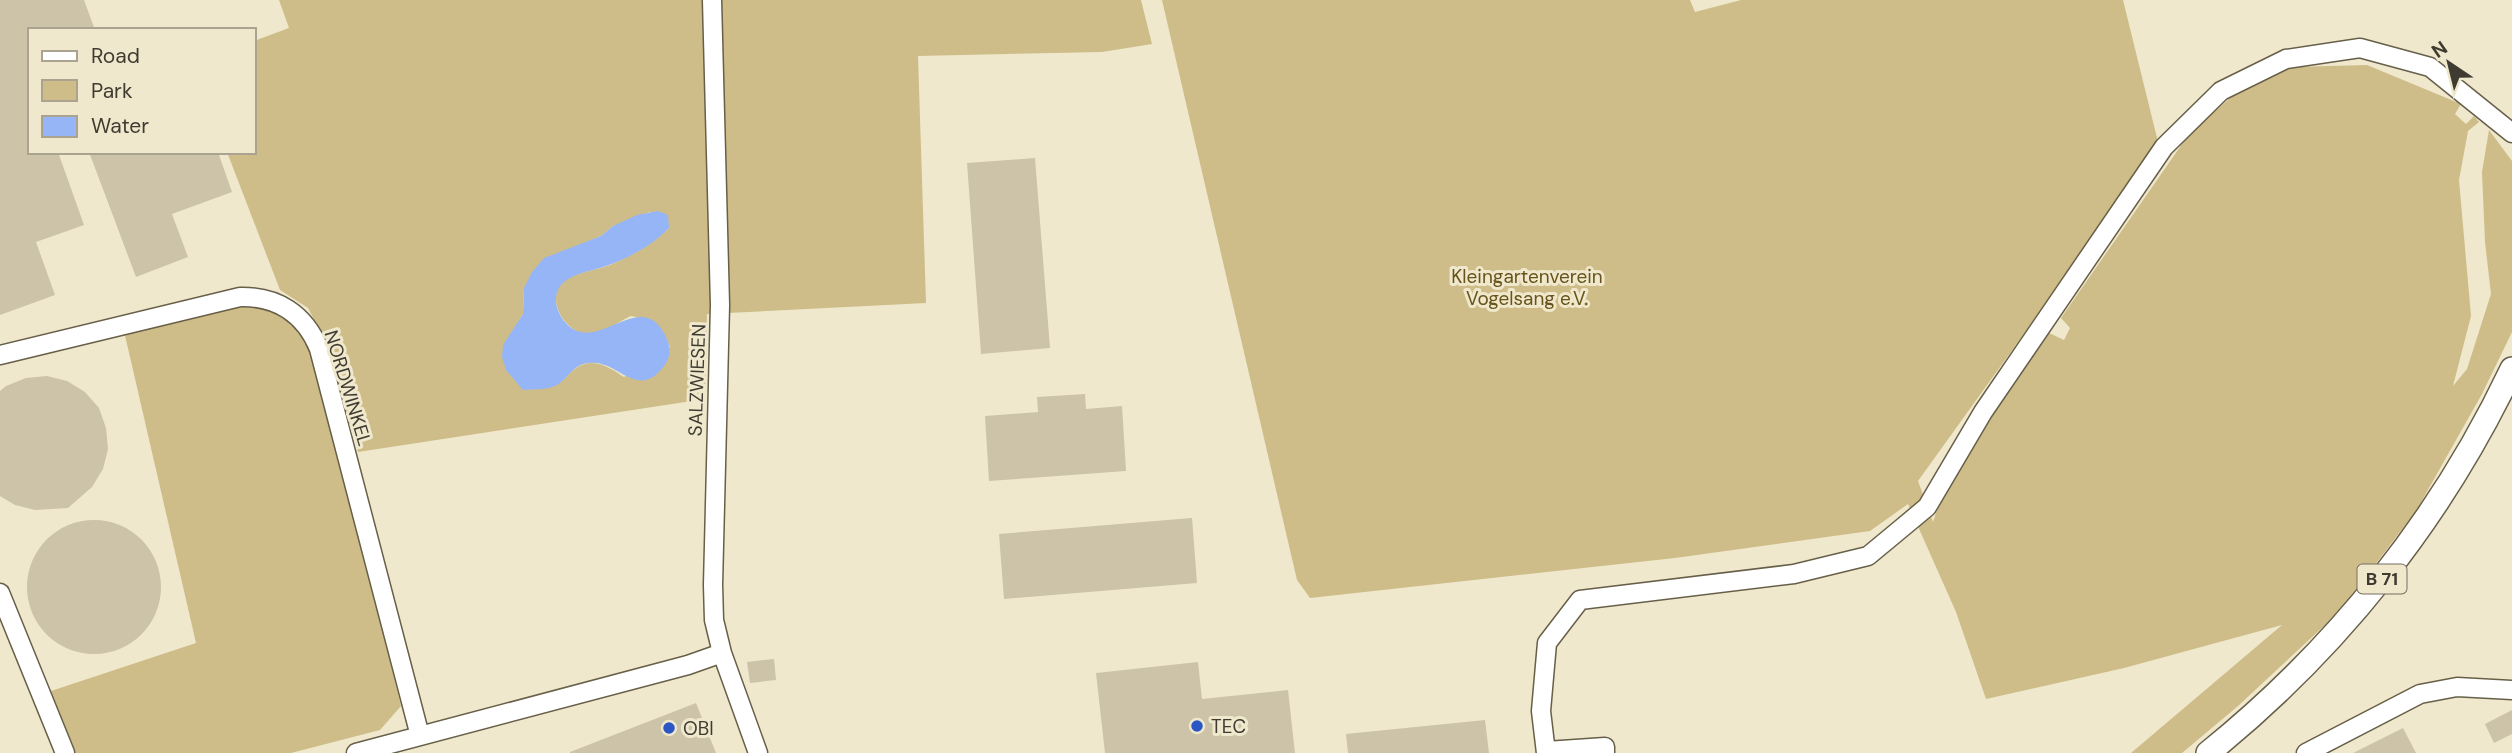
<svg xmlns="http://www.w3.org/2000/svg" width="2512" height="753" font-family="'DM Sans',sans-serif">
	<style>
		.green { fill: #cebd88; fill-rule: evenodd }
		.water { fill: #95b5f7 }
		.building { fill: #ccc3a9 }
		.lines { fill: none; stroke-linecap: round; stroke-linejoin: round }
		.minor-casing { stroke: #675f48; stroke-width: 21 }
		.major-casing { stroke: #675f48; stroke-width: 26 }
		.minor { stroke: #fff; stroke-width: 18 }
		.major { stroke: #fff; stroke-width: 23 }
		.poi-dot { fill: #2b57c6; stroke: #f0e8cd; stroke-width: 2.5 }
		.labels { text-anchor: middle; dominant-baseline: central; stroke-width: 6; stroke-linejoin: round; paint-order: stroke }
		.shield { fill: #f0e8cd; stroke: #746f60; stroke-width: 2 }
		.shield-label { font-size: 18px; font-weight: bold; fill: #3f3b31 }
		.park-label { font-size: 19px; fill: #66541a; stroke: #f0e8cd }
		.street-label { font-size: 19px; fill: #3f3b31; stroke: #f0e8cd }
		.poi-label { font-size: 19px; fill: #3f3b31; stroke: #f0e8cd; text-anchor: start }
	</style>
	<rect width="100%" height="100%" fill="#f0e8cd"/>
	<!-- green -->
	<path class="green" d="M279,0H1141L1152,44L1102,52L918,56L926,303L707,314L705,399L358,452L328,347L308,308L280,290L227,152H254V41L289,28ZM650,212L669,228C653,244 631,256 610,265C596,271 570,272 560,285C547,304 567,332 587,335C600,337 619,321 631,316C656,322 660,323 670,347L624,377C598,359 583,356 561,382L518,322L523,314L524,288L587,242L601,236L613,226Z
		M1162,0H1690L1695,12L1741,0H2123L2159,146L1918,481L1933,522L1938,507L1984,427L2047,332L2064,340L2070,328L2061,318L2189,134L2244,86L2293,67L2367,65L2461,104L2455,114L2466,124L2474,116L2479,122L2468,131L2459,180L2471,316L2453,386L2467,369L2491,294L2485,242L2482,172L2489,130L2512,161V332L2482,394L2416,511L2338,613L2238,706L2182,753H2131L2282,625L2124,668L1986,699L1956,612L1908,504L1870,531L1675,558L1310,598L1297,580Z
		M254,305L291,318L315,355L401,706L380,730L291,753H73L48,692L196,643L124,331L215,308Z"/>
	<!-- water -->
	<path class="water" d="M658,211L668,215L669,228C653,245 629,258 606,266C593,271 572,273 562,284C559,286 556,294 556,298C555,306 560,316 565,322C596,359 641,283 666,337C671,347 671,357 664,366C637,402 618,359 589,363C572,364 568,380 555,386C546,390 533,389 523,390L506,370L502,357L503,345L523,314L524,288L532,272L544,258L601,236L613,226L637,215Z"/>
	<!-- building -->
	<path class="building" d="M0,0H84L95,30H30V152H58L84,225L36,242L55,295L0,315Z
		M89,152H218L232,192L172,214L188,257L136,277Z
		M1035,158L1050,348L981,354L967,163Z
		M47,376L67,381L85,392L99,408L106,428L108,449L103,469L92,487L68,508L35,510L15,505L0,496V391L6,386L26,378Z
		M1085,394L1086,409L1122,406L1126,471L989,481L985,416L1038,412L1037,397Z
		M1192,518L1197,583L1004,599L999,534Z
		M27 587a67 67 0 1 1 134 0a67 67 0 1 1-134 0Z
		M774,659L776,680L750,683L747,662Z
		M1198,662L1202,699L1288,690L1295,753H1105L1096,673Z
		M696,703L716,753H570V752Z
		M2512,710V734L2494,743L2485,724Z
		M1485,720L1489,753H1348L1346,734Z
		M2403,728L2416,753H2353Z"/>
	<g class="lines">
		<defs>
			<path id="minor" d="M712,0L720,305L713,585L714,620L722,653L758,753
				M0,355L240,297C277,296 305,314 319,349L420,736
				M0,593L65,753
				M1546,751L1605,747V753
				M356,753L688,665L722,653
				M1546,753L1541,711L1547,643L1580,600L1794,574L1868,556L1897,532L1927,507L1983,412L2164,147L2221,91L2286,59L2360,48L2430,67L2512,133
				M2306,753L2420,694L2457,687L2512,690"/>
			<path id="major" d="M2208,753C2337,649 2441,519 2512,369"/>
		</defs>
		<!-- minor casing -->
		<use href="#minor" class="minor-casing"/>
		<!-- major casing -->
		<use href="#major" class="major-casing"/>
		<!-- minor -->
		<use href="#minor" class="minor"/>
		<!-- major -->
		<use href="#major" class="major"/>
	</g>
	<!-- markers -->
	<g class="poi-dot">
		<circle cx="1197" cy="726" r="7"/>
		<circle cx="669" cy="728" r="7"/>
	</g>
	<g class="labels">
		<!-- shield labels -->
		<rect class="shield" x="2357.5" y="564.5" width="49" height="29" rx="5"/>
		<g class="shield-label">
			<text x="2382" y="579">B 71</text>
		</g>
		<!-- park labels -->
		<g class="park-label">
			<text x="1527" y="276">Kleingartenverein<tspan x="1527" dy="22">Vogelsang e.V.</tspan></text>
		</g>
		<!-- street labels -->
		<g class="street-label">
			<text transform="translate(697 380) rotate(-88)">SALZWIESEN</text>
			<text transform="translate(348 388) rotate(73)">NORDWINKEL</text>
		</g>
		<!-- poi labels -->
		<g class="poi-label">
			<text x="1211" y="726">TEC</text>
			<text x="683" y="728">OBI</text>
		</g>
	</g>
	<!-- legend -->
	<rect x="28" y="28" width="228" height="126" fill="#f0e8cd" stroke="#a9a38f" stroke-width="2"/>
	<rect x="42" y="51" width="35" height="10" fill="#ffffff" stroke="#a9a38f" stroke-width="2"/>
	<text x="91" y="63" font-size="21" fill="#3f3b31">Road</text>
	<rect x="42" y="80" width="35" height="21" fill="#cebd88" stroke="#a9a38f" stroke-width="2"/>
	<text x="91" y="98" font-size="21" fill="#3f3b31">Park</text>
	<rect x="42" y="116" width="35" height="21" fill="#95b5f7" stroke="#a9a38f" stroke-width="2"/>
	<text x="91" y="133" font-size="21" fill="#3f3b31">Water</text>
	<!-- north arrow -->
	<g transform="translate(2449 63) rotate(325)" stroke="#f0e8cd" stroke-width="5" paint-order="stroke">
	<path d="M0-5L12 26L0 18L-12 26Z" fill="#3f3b31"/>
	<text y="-10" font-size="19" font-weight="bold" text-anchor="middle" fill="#3f3b31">N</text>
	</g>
</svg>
